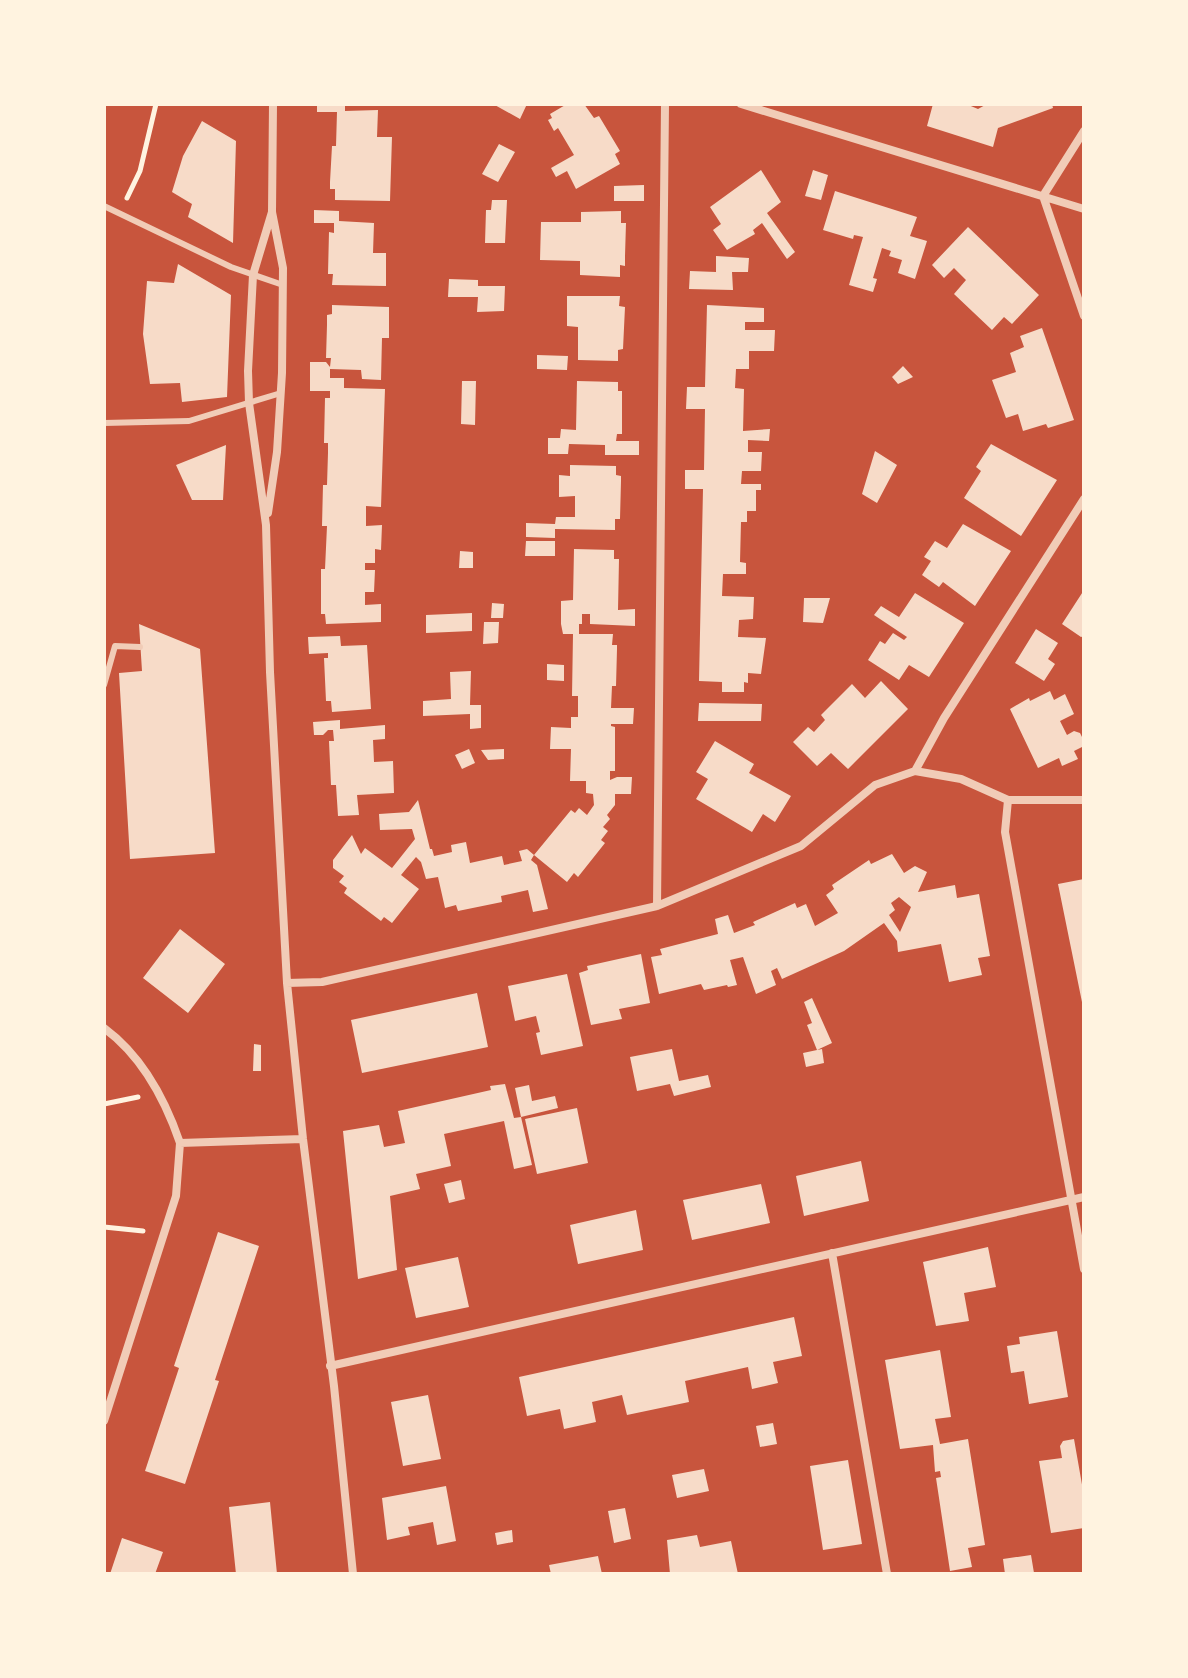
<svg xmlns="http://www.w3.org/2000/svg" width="1188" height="1678" font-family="Bitter,serif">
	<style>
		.building { fill: #f7dbc8; fill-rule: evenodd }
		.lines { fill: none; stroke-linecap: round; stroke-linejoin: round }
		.path { stroke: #fff3e0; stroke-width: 5 }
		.service { stroke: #f1ccb7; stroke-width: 6 }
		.minor { stroke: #f1ccb7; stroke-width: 8 }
	</style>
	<rect width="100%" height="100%" fill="#c8553d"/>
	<!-- building -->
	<path class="building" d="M317,104H345V111L378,110L377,137H392L390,201L335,200V189H330V182L332,146H336L337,112H317Z
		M493,104H527L520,119Z
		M567,104H584L594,118L599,116L620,151L615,154L620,164L576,189L567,171L556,177L551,168L574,155L558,128L554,131L548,120L552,118L550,114Z
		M933,104H966L978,109L987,104H1052L1053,108L998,128L993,147L927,126Z
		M202,121L236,141L233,243L188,217L192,204L172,192L183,156Z
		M499,144L515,152L498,182L482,174Z
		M761,170L781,202L767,213L795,252L787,259L762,223L753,230L755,234L727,250L713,230L721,224L710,207Z
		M813,170L828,175L821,200L805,196Z
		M644,185V201H614V186Z
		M835,191L917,217L910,236L927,241L915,279L898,273L902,260L889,256L891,251L882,248L873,278L877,279L873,292L849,285L863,237L854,235L853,239L823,230Z
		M492,200H507L505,243H485L486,210H491Z
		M314,210L339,211V221L374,223L373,253H386V286L332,285L333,274H328L329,232L334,233V223H314Z
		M621,211V223H626L625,256V266L620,265V277L580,275V261L540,260L541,222H581V212Z
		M968,227L1039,295L1012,324L1004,317L992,330L954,294L966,280L954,268L944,278L932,265Z
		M716,256L749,258L748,272H732L733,290L689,289L690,271L716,272Z
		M178,264L231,295L227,397L182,402L180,383L150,384L143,334L147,281L174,283Z
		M449,279L478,280V286H505L504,311L477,312L478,297H448Z
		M567,296H620L619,306L625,307L623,349L618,350V361L578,360V327L567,326Z
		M332,305L389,307V338H382L381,380L362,379L361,370L330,369V378H344V388L385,389L381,507L366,506V526L382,525L381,550L375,549V563H365V570H375L374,592H365V605L381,604V622L326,624L325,614H321V569H325L327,526H322L323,485H327L328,453V443H324L325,398H330V391H310V362H326L330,367L331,358H326L327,325V315L332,314Z
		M707,305L764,308V322H745V330H775L774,351H749V369H736L735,388L744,389L743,431L770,429L769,441L748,440V452H762L761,471H742L741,484H761V490H756V511H747V522H741L740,562L746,563V574H723L722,596L754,597L753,619L739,620L738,637L766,638L761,674L748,673V683L744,682V692H722V682L699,681L703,489H685V470H704L705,409H686L687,387H705Z
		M1042,328L1074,420L1048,428L1046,424L1023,431L1018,414L1006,418L992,380L1016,372L1010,353L1024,347L1020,336Z
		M537,355L568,356L567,370L537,369Z
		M903,366L913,377L898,384L892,377Z
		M462,381H476L475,425L461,424Z
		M577,381L618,382V391H622V434H617L616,441H639V455H605V445L569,444L568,454H548V438H560L561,429L576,430Z
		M991,444L1057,480L1021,536L964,498L981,471L976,467Z
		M226,445L223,500H192L176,465Z
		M875,451L897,465L877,503L862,494Z
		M570,465L616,466V475L621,476V481L620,519H615V530L555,529V538L526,537V523L555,524L556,517H575V496L559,497V475L570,476Z
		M963,524L1011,551L975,606L943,582L939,587L922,575L931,561L924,557L935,541L947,548Z
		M526,541H555V556H525Z
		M574,549L614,550V559H619L618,610L635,609V626L590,624V614H582V624H579V634H613L612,645H617V649L616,686H612L611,708H634L633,724H611V726L615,727V771H610V780L617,777H632L631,794H615V805L607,815L610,819L603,827L608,831L601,840L605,843L578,877L574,873L567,882L534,855L571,810L575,813L579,808L587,815L594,805L593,794L586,793V781H570L571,749H550L551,727L571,728V717H578V696H572L573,634H563L561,624V601L573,600Z
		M460,551L473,552V568H459Z
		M1084,590V636L1081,637L1062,624Z
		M915,593L964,623L929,677L909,665L899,680L868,660L880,641L885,644L893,633L904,640L907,637L874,615L881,606L899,617Z
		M804,598H830L823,623L803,622Z
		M492,603L504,604L503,618H491Z
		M472,613V631L426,633V615Z
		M484,622H499L498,643L483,644Z
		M139,624L200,649L215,853L130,859L119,673L142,671Z
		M1036,629L1058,643L1048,659L1055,664L1044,681L1015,663Z
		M340,636L341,646L367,645L371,709L332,712L331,701H326L324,658H328V653L309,654L308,637Z
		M547,664L564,665V681L547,680Z
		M471,671L470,705H481V728L470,729V714L423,716V701L451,699L450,672Z
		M881,681L908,709L848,769L831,753L817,766L793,742L808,727L814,732L825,720L821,715L852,684L865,698Z
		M1050,691L1054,700L1065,694L1074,714L1060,721L1067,735L1074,731L1080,733L1084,741L1082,747L1074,751L1078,759L1062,766L1059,758L1038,768L1010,709L1029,698L1030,701Z
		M699,703L762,704L761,721H698Z
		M340,720V729L385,725V739L373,740L374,762L393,761L394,793L357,795L359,815L338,816L336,785H331L329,741H334L333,730H328L323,735H314L313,722Z
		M715,741L754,764L749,773L791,796L775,822L763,814L752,832L696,799L708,779L696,772Z
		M469,749L475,763L462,769L455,755Z
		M504,749V759L488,760L481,750Z
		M418,800L430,849H432L434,856L452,852L451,845L466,842L470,863L502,856L504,865L522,861L519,851L527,849L534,855L531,860L537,865L548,909L533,912L528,890L501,896L502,902L458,911L456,905L445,908L438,877L426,879L421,862L416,857L401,875L419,889L392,923L384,917L381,921L344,893L347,888L339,882L344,876L333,868V860L352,835L361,854L365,848L392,868L415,839L412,829L380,830L379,814L409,812Z
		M892,854L904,873L915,866L927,872L918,892L955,885L957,898L979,894L990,956L978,958L982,975L949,982L941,944L898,952L897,941L884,923L844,951L782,979L777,968L771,971L776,985L756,994L743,957L730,960L737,985L728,987L727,985L704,990L701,984L659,994L651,957L662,955L660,949L718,934L715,919L728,915L734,933L755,925L753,922L795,903L797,908L806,904L815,926L838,913L826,895L834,889L832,885L869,860L871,864ZM899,897L911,907L900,932L889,915L895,910L891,903Z
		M1084,879V1007H1083L1058,884Z
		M180,929L225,964L188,1013L143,978Z
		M641,954L650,1003L619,1009L622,1019L591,1025L579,973L588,970L587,966Z
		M567,974L583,1046L541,1055L536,1033L540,1032L536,1016L515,1021L508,986Z
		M477,993L488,1047L362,1073L351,1020Z
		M812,998L832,1043L817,1050L822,1049L824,1063L806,1067L803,1053L817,1050L807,1025L812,1023L804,1002Z
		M254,1044L261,1045V1071H253Z
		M672,1049L679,1081L708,1075L711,1087L674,1096L670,1084L637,1091L630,1057Z
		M505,1084L514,1118L521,1117L515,1088L529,1085L532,1101L555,1096L558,1108L521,1117L532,1165L514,1169L504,1121L444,1134L451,1166L416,1174L420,1189L390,1196L397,1270L358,1279L343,1131L379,1125L384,1147L405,1143L398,1111L491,1090L490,1086Z
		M577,1108L588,1163L537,1174L525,1119Z
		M861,1161L869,1201L804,1216L796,1176Z
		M461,1180L465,1199L449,1203L444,1184Z
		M761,1184L770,1223L692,1240L683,1200Z
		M636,1210L643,1250L578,1264L570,1225Z
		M218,1232L259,1246L215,1380L219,1381L185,1484L145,1471L179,1368L174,1366Z
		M988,1247L996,1287L964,1293L969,1321L936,1326L923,1262Z
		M458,1257L469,1307L416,1318L405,1268Z
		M794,1317L802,1356L773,1362L778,1383L752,1389L748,1367L685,1381L689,1402L627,1415L622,1395L592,1402L596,1422L564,1429L560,1409L527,1416L519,1377Z
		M1057,1331L1068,1397L1029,1404L1024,1371L1011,1373L1007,1346L1020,1344L1019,1337Z
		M940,1350L951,1417L935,1419L940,1444L968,1439L985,1545L968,1548L972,1567L950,1571L936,1478L941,1477L940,1471L935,1472L933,1445L900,1449L885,1360Z
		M428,1395L441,1459L403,1466L391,1402Z
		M773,1423L777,1444L760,1447L756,1426Z
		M1074,1439L1084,1496V1528L1051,1533L1039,1461L1062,1458L1060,1446L1063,1441Z
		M848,1460L862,1544L823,1550L810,1466Z
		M704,1469L709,1491L677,1498L672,1475Z
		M446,1486L456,1541L437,1545L433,1522L408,1527L410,1535L387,1540L382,1498Z
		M270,1502L277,1574H236L229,1507Z
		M625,1508L631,1539L614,1543L608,1511Z
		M512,1530L513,1542L497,1545L495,1533Z
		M697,1535L700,1547L731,1541L738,1574H670L667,1540Z
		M122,1538L163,1552L155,1574H110Z
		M1031,1555L1034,1573L1005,1574L1003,1559Z
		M598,1556L602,1574H551L549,1565Z"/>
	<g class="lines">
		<!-- path -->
		<path class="path" d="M127,198L140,171L156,104
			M104,1104L138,1097
			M104,1227L143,1231"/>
		<!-- service -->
		<path class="service" d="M104,206L231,267L283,285
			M104,423L189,421L281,393
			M104,685L115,646L140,647"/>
		<!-- minor -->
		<path class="minor" d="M741,104L1084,209
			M1043,196L1084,316
			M1043,196L1084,131
			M272,212L253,275L248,371L249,403L266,525L270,672L287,983L303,1139L334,1386L353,1574
			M268,513L277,452L282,373L283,268L272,212L273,104
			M915,771L944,718L1084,499
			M1008,800L1005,832L1084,1269
			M657,906L665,104
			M287,983L322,982L657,906L801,846L875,785L915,771L961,779L1008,800H1084
			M104,1028C142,1056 165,1099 180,1143L303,1139
			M832,1253L887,1574
			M330,1366L1084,1197
			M104,1421L176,1196L180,1143"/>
	</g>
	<!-- border -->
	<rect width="1188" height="1678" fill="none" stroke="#fff3e0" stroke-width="212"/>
</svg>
